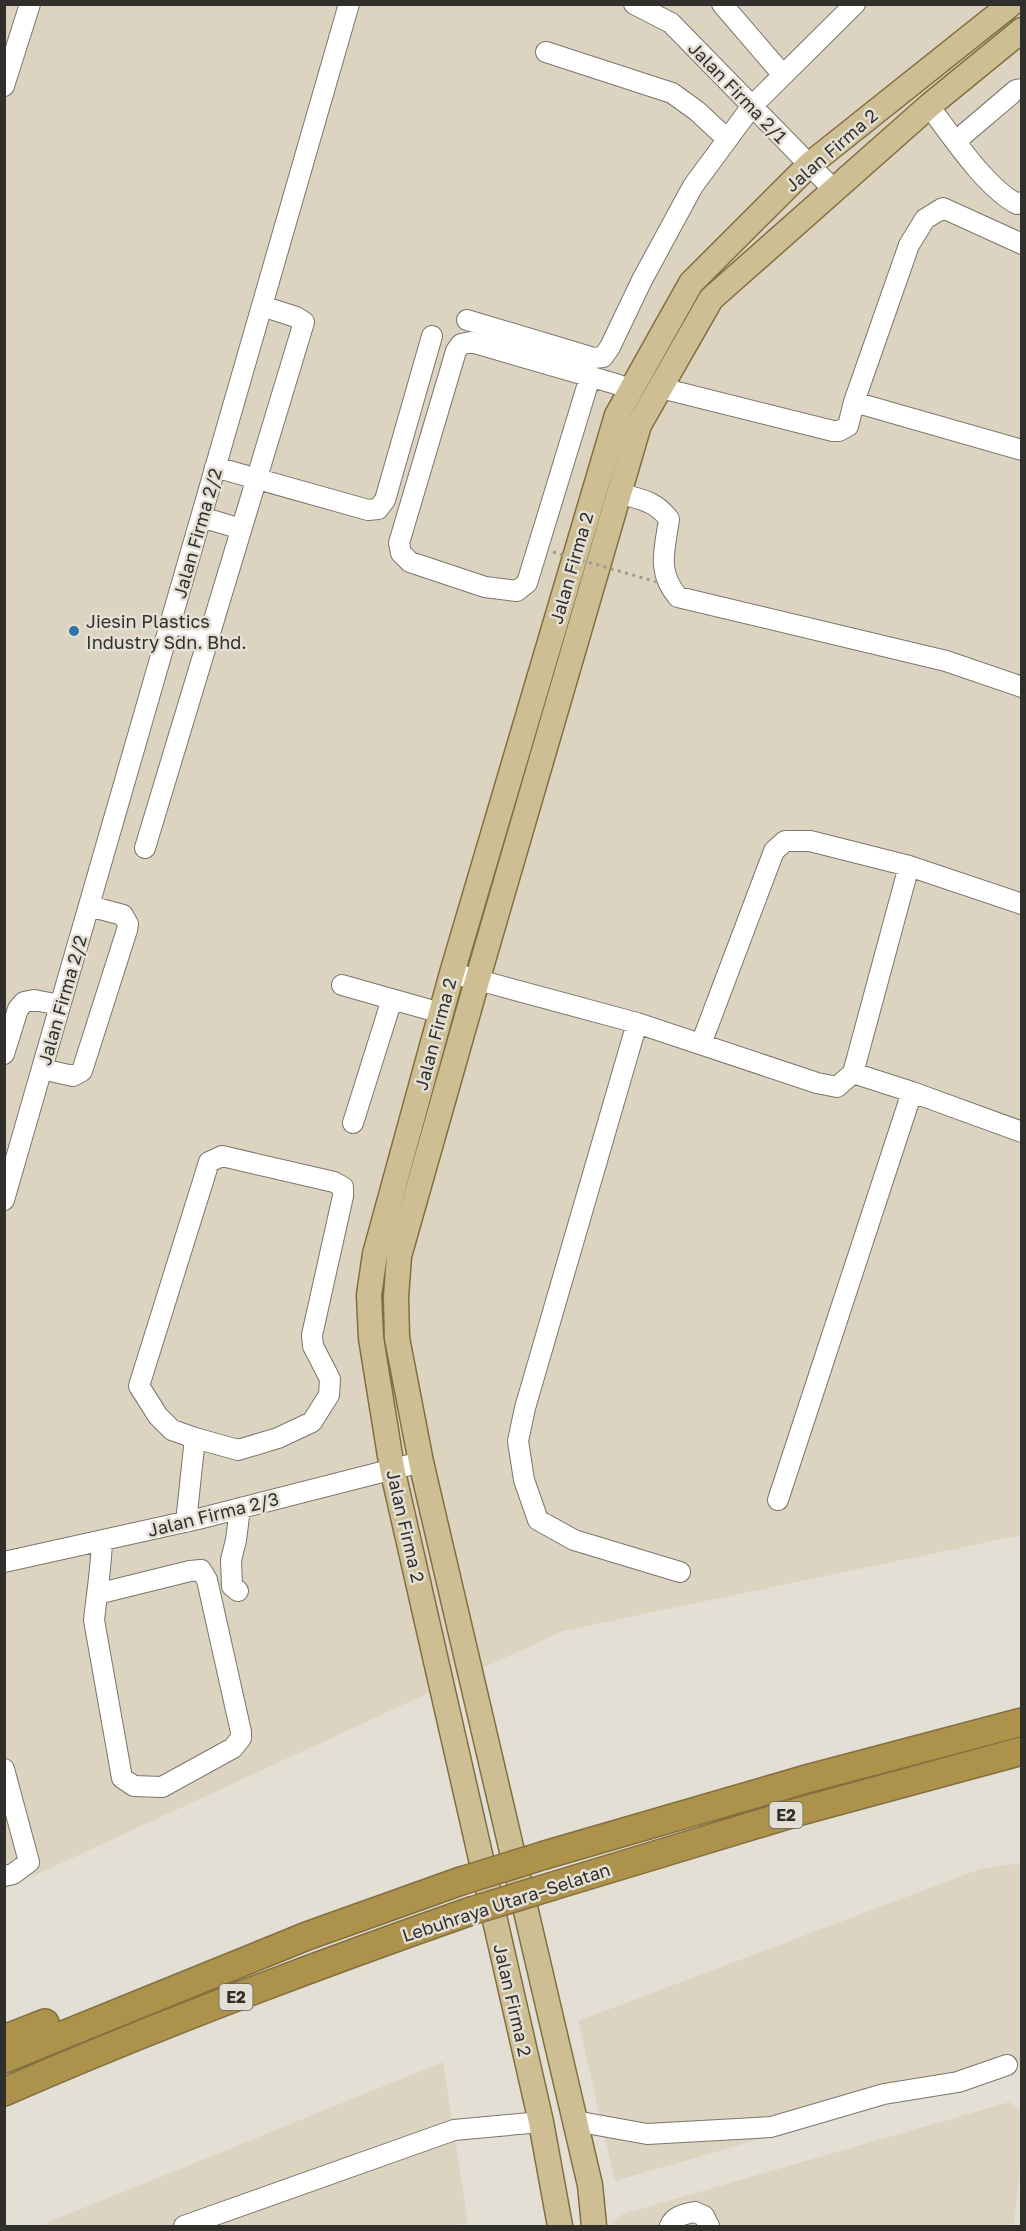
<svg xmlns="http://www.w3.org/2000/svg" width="1026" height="2231" font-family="'Golos Text',sans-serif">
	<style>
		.built { fill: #dcd4c1 }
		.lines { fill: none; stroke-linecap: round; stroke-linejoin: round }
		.minor-casing { stroke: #7a766b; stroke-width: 22 }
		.major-casing { stroke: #826f40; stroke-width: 27 }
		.highway-casing { stroke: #826f40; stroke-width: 30 }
		.minor { stroke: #fff; stroke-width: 20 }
		.major { stroke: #cebe93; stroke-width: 24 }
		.highway { stroke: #ad924b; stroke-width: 27 }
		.highway-bridge-casing { stroke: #826f40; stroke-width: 30; stroke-linecap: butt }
		.path-bridge { stroke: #9f9b93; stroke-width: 3; stroke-dasharray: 3 4.5; stroke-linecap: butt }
		.highway-bridge { stroke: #ad924b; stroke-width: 27 }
		.poi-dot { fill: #2f73a8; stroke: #e4dfd4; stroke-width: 2 }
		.labels { text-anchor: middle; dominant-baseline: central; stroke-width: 5; stroke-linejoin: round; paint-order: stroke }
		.shield { fill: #e4dfd4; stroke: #67645e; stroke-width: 1.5 }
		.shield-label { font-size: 16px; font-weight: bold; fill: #312f2b }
		.street-label { font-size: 18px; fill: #312f2b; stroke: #e4dfd4 }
		.poi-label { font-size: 18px; fill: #312f2b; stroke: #e4dfd4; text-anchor: start }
	</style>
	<rect width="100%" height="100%" fill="#e4dfd4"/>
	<!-- built -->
	<path class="built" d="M4,5H1022L1021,1535L563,1631L5,1889Z
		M1021,1863V2064L615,2181L578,2021L980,1869Z
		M443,2062L468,2222L456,2226H39Z
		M1009,2102L1021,2111V2158L1014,2226H608L623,2214Z"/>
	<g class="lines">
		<defs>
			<path id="minor" d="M634,4L671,23L834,190
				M722,4L783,75
				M546,52L672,93L697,111L727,139
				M4,86L30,4
				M929,106C951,135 985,187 1017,204L1022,202
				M956,141L1016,90L1022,89
				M467,320L594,358L603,357L610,347L642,280L693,186L752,106L855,4
				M590,377L527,583L517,591L485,587L410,562L401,553L399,543L456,351L461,344L471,342L616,384L631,390
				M661,388L833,431H839L848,426L854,402L1022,450
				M854,402L909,245L925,219L943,208L1022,244
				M215,467L368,510L378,509L385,500L432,336
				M619,493C641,500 654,500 669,519C665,550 656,571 678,597L946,661L1022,687
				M201,517L241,529
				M171,623L209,633
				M145,848L304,322L296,317L262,306
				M452,973L637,1023L817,1083L837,1087L853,1073L909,866
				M342,985L441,1013
				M637,1023L525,1408L518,1441L524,1480L538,1520L574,1540L680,1572
				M701,1044L774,851L785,841H810L909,866L1022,904
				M4,1054L18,1009L24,1002L34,1000L60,1005
				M42,1069L73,1076L82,1071L127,930L128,924L123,915L89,906
				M853,1073L912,1092L1022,1132
				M353,1123L392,999
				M4,1200L349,4
				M778,1500L912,1092
				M186,1522L195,1438L172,1430L158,1416L139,1386L209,1162L222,1156L334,1182L343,1187V1196L312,1335L313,1346L330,1379L329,1395L312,1422L278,1438L238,1450L195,1438
				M4,1562L198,1519L421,1462
				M238,1591L232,1586L231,1560L236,1540L240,1508
				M97,1594L190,1571L201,1570L207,1580L241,1732V1738L233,1748L162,1787L134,1786L122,1778L94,1620C97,1594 101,1568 102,1541
				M4,1769L29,1862L13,1874L4,1876
				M575,2121L647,2134L771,2127L884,2094L958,2082L1007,2065
				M184,2226L454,2130L541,2122
				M670,2226C674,2216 684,2214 695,2212L704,2216L709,2226"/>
			<path id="major" d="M560,2226L541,2122L392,1468L371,1338L369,1295L375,1254L452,973L617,415L691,283L809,165L1011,4
				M594,2226L590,2185L421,1462L397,1338L396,1297L399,1256L477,981L639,425L711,299L929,106L1022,30"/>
			<path id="highway" d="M545,1855L810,1778L1022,1722
				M553,1886L801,1811L1022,1751
				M4,2039L45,2023
				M4,2059L307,1936L461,1881
				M4,2092C157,2025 314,1966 471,1911"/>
		</defs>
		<!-- minor casing -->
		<use href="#minor" class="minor-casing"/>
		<!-- major casing -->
		<use href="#major" class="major-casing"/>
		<!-- highway casing -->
		<use href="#highway" class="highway-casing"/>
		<!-- minor -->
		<use href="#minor" class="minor"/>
		<!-- major -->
		<use href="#major" class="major"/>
		<!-- highway -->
		<use href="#highway" class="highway"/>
		<defs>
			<path id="highway-bridge" d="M461,1881L545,1855
				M471,1911L553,1886"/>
		</defs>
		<!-- highway-bridge casing -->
		<use href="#highway-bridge" class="highway-bridge-casing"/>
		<!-- path-bridge -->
		<path class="path-bridge" d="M553,552L657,582"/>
		<!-- highway-bridge -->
		<use href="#highway-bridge" class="highway-bridge"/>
	</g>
	<!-- markers -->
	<circle class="poi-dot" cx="74" cy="631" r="6"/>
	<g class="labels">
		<!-- shield labels -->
		<g class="shield">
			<rect x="769.5" y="1802" width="33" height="26" rx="4.5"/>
			<rect x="219.5" y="1984" width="33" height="26" rx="4.5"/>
		</g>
		<g class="shield-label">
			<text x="786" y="1815">E2</text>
			<text x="236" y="1997">E2</text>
		</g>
		<!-- street labels -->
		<g class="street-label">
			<text transform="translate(738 92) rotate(46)">Jalan Firma 2/1</text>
			<text transform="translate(831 150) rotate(-41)">Jalan Firma 2</text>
			<text transform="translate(197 533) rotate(-74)">Jalan Firma 2/2</text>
			<text transform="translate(571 568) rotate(-74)">Jalan Firma 2</text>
			<text transform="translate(62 1000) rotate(-74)">Jalan Firma 2/2</text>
			<text transform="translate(435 1034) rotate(-75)">Jalan Firma 2</text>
			<text transform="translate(213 1514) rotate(-14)">Jalan Firma 2/3</text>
			<text transform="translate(406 1526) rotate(77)">Jalan Firma 2</text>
			<text transform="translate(506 1902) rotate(-18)">Lebuhraya Utara–Selatan</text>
			<text transform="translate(513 2000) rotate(77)">Jalan Firma 2</text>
		</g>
		<!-- poi labels -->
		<g class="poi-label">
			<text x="86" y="621">Jiesin Plastics<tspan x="86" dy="21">Industry Sdn. Bhd.</tspan></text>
		</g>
	</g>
	<!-- border -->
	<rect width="1026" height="2231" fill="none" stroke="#312f2b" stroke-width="12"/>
</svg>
